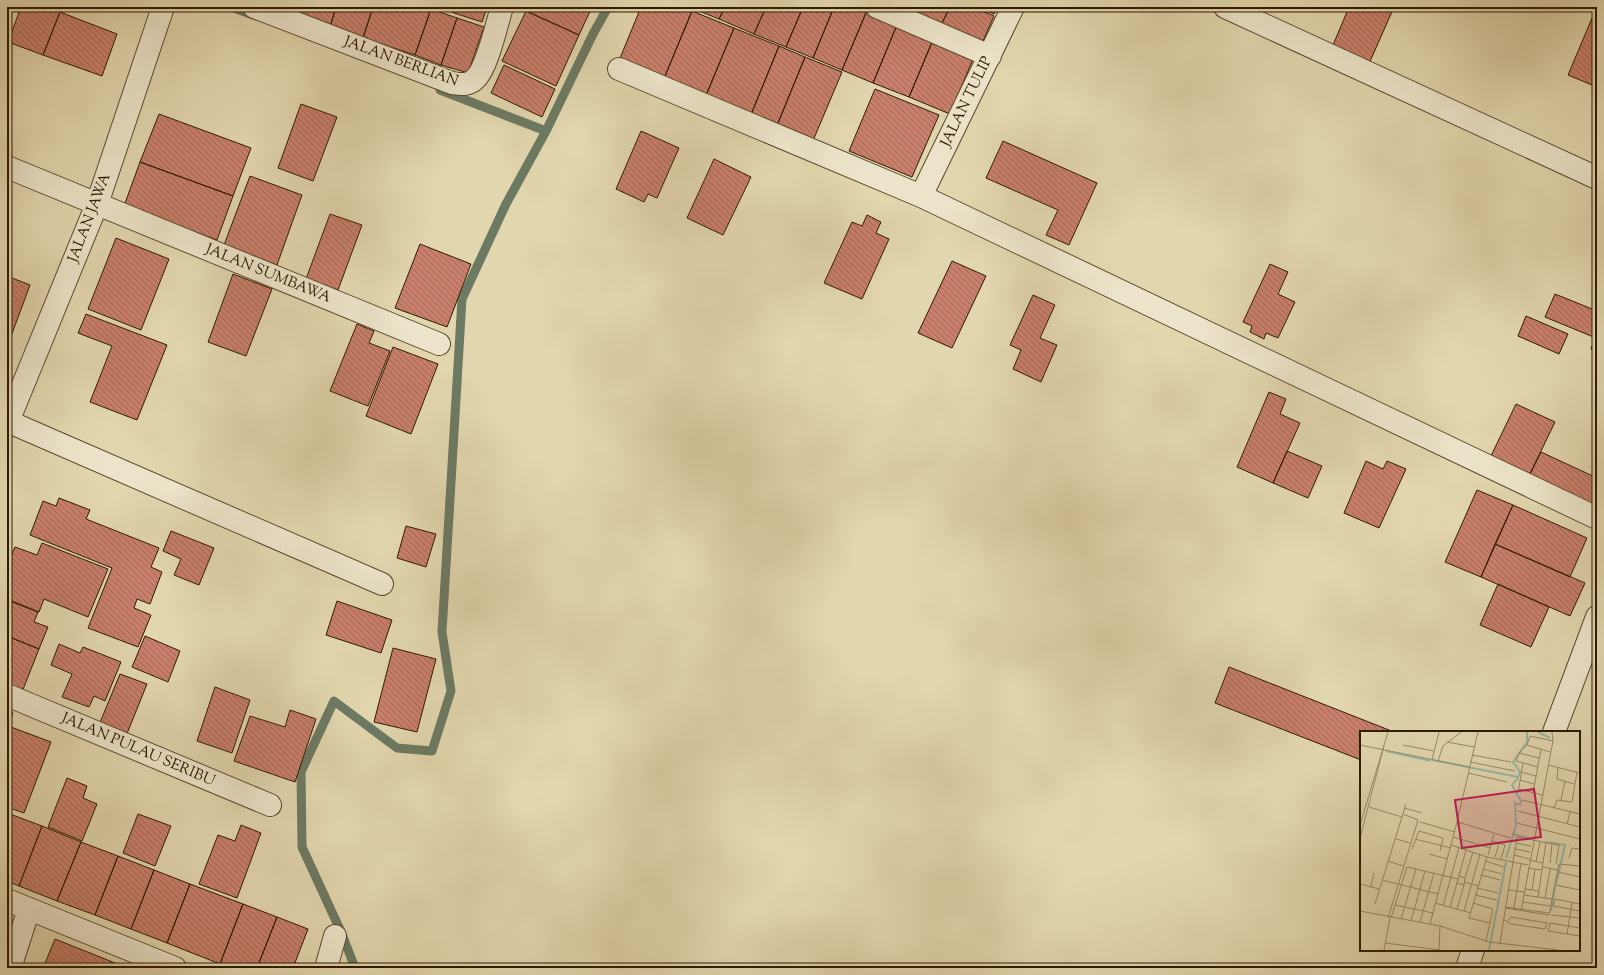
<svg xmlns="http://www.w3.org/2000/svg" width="1604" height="975" font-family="'Sorts Mill Goudy',serif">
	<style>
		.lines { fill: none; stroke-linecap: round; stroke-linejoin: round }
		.stream { stroke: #6c7a63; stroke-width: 9 }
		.building { fill: url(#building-back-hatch); stroke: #2e1a00 }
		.minor-casing { stroke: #5b492c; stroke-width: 24 }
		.minor { stroke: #ece4ca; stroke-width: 22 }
		.labels { text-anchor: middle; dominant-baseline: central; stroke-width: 4; stroke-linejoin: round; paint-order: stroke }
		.street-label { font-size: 15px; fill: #2e1a00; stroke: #ece4ca }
		.inset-river { fill: none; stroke: #96baa5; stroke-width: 2 }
		.inset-road { fill: none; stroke: #9a8b68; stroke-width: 1 }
		.view { fill: #c2185b; fill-opacity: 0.15; stroke: #c2185b; stroke-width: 2 }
		.inset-edge { fill: none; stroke: #2e1a00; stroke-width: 2 }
	</style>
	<defs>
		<pattern id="building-back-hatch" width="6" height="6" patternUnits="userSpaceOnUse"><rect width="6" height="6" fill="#c87f6b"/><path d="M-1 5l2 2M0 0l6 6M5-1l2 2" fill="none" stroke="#a36756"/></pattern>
	</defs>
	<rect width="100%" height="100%" fill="#e2d6ae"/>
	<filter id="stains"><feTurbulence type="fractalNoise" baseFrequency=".005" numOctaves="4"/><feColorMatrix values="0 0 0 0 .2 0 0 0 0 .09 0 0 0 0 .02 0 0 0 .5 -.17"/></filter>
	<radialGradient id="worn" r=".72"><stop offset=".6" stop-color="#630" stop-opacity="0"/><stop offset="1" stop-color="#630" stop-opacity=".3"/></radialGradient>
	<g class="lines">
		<!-- stream -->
		<path class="stream" d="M231,7L256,16
			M546,131L593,34L608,7
			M355,968L342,934L302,847L301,772L334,701L397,748L432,751L451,691L442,632L462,299L506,204L546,131L440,90"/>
	</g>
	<!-- building -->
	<path class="building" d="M21,7H46L60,12L43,55L8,42Z
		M295,7H336L330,27L292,14Z
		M336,7H373L363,38L330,27Z
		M373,7H426L431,9L415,55L363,38Z
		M453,7H487L482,22L451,12Z
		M528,7H592L579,35L526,11Z
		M641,7H683L692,11L663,81L618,63Z
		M701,7H725L719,19L699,11Z
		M725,7H766L754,34L719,19Z
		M766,7H803L786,47L754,34Z
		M803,7H834L813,58L786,47Z
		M834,7L868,8L842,70L813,58Z
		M889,7H950L938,31Z
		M950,7H974L994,16L979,50L938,31Z
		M979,7H997L994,14Z
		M1349,7H1394L1368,66L1331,50Z
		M868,8L899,20L873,83L842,70Z
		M431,9L457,18L441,65L415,55Z
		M526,11L579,35L556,86L502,61Z
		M692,11L734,28L705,98L663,81Z
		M60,12L117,34L102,76L43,55Z
		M457,18L484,27L468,73L441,65Z
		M1592,18L1597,20V87L1568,75Z
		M899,20L935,35L909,97L873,83Z
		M734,28L779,46L750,117L705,98Z
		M935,35L976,52L950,114L909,97Z
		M779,46L805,57L776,128L750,117Z
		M805,57L842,72L812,143L776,128Z
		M504,65L555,89L542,117L491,93Z
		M875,89L939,115L912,177L849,151Z
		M301,104L337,117L313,181L278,168Z
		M159,114L251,148L233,196L140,162Z
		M641,131L679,148L657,198L648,194L644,202L616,189Z
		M1003,141L1097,183L1069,245L1046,235L1058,210L986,178Z
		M714,159L751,177L723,235L687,218Z
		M140,162L233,196L217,240L124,206Z
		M250,176L302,195L277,265L224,245Z
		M330,214L362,225L338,290L306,279Z
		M867,215L881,222L876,233L889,239L862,299L824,283L852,222L862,226Z
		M116,238L169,259L141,330L88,309Z
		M420,244L471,264L447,327L395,308Z
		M952,261L986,276L952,348L918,333Z
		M1270,264L1288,272L1278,294L1295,302L1278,338L1266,333L1264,339L1250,332L1252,326L1243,322Z
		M233,274L272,289L246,356L208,342Z
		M7,276L30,285L10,339L7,337Z
		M1555,294L1597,311V334L1596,338L1545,317Z
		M1033,295L1055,305L1040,338L1057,345L1041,382L1013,369L1021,350L1010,345Z
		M86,314L167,345L137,420L90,402L112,346L78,333Z
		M1526,316L1568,334L1559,354L1518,336Z
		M357,324L374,331L369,343L390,351L368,406L330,391Z
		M1597,334V352L1591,349Z
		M393,347L438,364L411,434L366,416Z
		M1269,392L1286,399L1280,414L1300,423L1273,483L1237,467Z
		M1516,404L1555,422L1528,478L1489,460Z
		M1287,451L1322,466L1308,498L1273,483Z
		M1541,452L1597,478V495L1591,508L1528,478Z
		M1366,461L1383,469L1387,461L1406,469L1379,528L1344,513Z
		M1477,490L1513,505L1481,577L1445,562Z
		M59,498L90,510L86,519L159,548L151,567L162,572L150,604L137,599L134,608L151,615L138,647L88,628L112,568L30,535L43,501L56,506Z
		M1513,505L1587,538L1570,577L1495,544Z
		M406,526L436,534L426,567L397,558Z
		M171,531L214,548L199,585L174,575L181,559L163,551Z
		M42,543L108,569L88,617L44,599L39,612L7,599V565L15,547L37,555Z
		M1495,544L1585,583L1570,616L1481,577Z
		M1498,584L1549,607L1531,647L1480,625Z
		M7,600L38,612L34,622L48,627L39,649L7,636Z
		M337,601L392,620L381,653L326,635Z
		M7,636L39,649L22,692L7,686Z
		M145,636L180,651L168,682L132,667Z
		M59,644L80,653L83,647L121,662L105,701L94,696L89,707L62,697L72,674L51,665Z
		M393,648L436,659L417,732L374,722Z
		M1229,667L1394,732H1361V760L1215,703Z
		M120,674L147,684L126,736L99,725Z
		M215,687L250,700L232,753L197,741Z
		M7,710L13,713L7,729Z
		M290,710L316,719L295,782L234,761L250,716L285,727Z
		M11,727L51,742L24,813L7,807V736Z
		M67,778L87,786L83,798L97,804L82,841L48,827Z
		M10,814L42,826L19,886L7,881V821Z
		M138,814L171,826L155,866L123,853Z
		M241,825L261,833L237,898L199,884L218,835L235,841Z
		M42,826L81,842L57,901L19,886Z
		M81,842L118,856L95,915L57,901Z
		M118,856L154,870L131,929L95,915Z
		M154,870L190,884L167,943L131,929Z
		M190,884L243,904L220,964L167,943Z
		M243,904L277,917L257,968H231L220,964Z
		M277,917L308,929L293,968H257Z
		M55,939L115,963L113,968H43Z"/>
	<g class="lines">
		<defs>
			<path id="minor" d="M254,7L452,83C460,84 468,86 475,79C487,69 497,23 502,7
				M877,7L990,56
				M1225,7L1597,178
				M619,69L921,196L1597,518
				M7,167L439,344
				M921,196L1013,7
				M7,421L382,584
				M7,424L97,204L163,7
				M7,695L270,805
				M1554,732L1597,617
				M7,900L175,968
				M10,968L29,909
				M326,968L335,936
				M1467,968L1473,950"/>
		</defs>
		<!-- minor casing -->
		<use href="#minor" class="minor-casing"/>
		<!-- minor -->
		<use href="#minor" class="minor"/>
	</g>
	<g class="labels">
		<!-- street labels -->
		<g class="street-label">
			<text transform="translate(401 62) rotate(20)">JALAN BERLIAN</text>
			<text transform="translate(967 102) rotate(-64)">JALAN TULIP</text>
			<text transform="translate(90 218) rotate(-69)">JALAN JAWA</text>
			<text transform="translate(268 274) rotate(22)">JALAN SUMBAWA</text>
			<text transform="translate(138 750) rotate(23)">JALAN PULAU SERIBU</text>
		</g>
	</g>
	<!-- overview -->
	<g transform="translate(1360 731)">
		<rect width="220" height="220" fill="#e2d6ae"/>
		<path class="inset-river" d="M178,1L190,7M26,20L71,30M72,29L158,46M158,47L152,54L161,70L160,74L155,72L156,95L153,103L168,107M158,47L160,41L153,31L167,11V1M187,111L205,114L196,153M146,127L153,104M191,180L195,156M129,219L146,131"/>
		<path class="inset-road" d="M87,11L114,16M0,14L109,36M43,14L74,20M167,14L190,21M159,22L179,27M112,24L151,31M72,29L79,1M78,30L83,15L101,1M110,31L155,40M188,34L220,42M178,36L156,30L159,22L167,14L170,5L193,10M198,37L197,48L214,53M161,41L176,45M108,42L147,51M160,49L174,53M159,58L182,64M158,62L163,32M173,62L181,18M162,69L220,83M201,69L205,50M9,76L42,86M44,77L62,82M194,77L197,69L212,71L217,41M158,80L220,96M60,91L95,101M98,91L150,107M157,92L220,108M207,93L210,81M0,94L28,1M93,106L130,117M0,107L24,15M36,108L50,112M55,108L91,117M132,110L145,114L141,128M156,112L171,115M91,114L127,126L168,134M52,118L59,100L83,107L80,120M155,118L170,121M69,123L87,128M128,124L134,103M154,124L169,128M127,126L109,187L130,192M135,126L139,112M209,127L212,117L220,118M169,129L183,132M28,130L43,135M125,130L144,136M176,131L180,110M190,132L192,113M199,133L220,135M183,136L198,139M168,137L182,139M123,138L142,143M198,141L220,146M121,144L140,149M99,145L105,147L104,154L97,152ZM99,145L106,119M105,147L113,121M22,149L78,163M104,151L118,155M0,153L19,158M195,154L220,159M11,156L14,142M117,157L138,162M165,158L179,160M148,159L164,161M172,159L175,138M115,164L137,169M164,164L192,168M178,166L186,111M185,167L190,138M163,171L190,175M75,172L111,182M113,172L133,178L126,210M15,173L46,73M220,173L195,168L193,175L220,180M35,174L73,182M83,175L99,117M90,176L97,152M145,176L189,182M145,177L189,184L199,133M154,177L161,132M97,178L104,154M0,180L80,195L129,211L198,219M104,180L120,123M161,180L193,10L192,1M191,184L220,187M28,187L58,89L43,83M31,187L47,136L98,148M41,188L56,138M144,189L151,193L185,198L187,192L151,186L148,190M51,190L65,140M60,191L74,142M70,193L97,91L118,1M220,197L190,192L188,200L220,205M207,203L212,172M25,212L80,219M140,212L157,106L199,114L196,133M24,219L30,187M79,219L80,195"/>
		<path class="view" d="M174,58L181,106L102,117L95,69Z"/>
		<rect width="220" height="220" class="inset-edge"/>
	</g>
	<!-- margin -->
	<rect width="1604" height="975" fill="none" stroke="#e2d6ae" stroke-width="24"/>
	<rect x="8" y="8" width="1588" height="959" fill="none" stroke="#2e1a00" stroke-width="2"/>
	<rect x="12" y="12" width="1580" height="951" fill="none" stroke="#2e1a00"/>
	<rect width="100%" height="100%" filter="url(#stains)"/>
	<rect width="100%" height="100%" fill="url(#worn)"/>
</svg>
